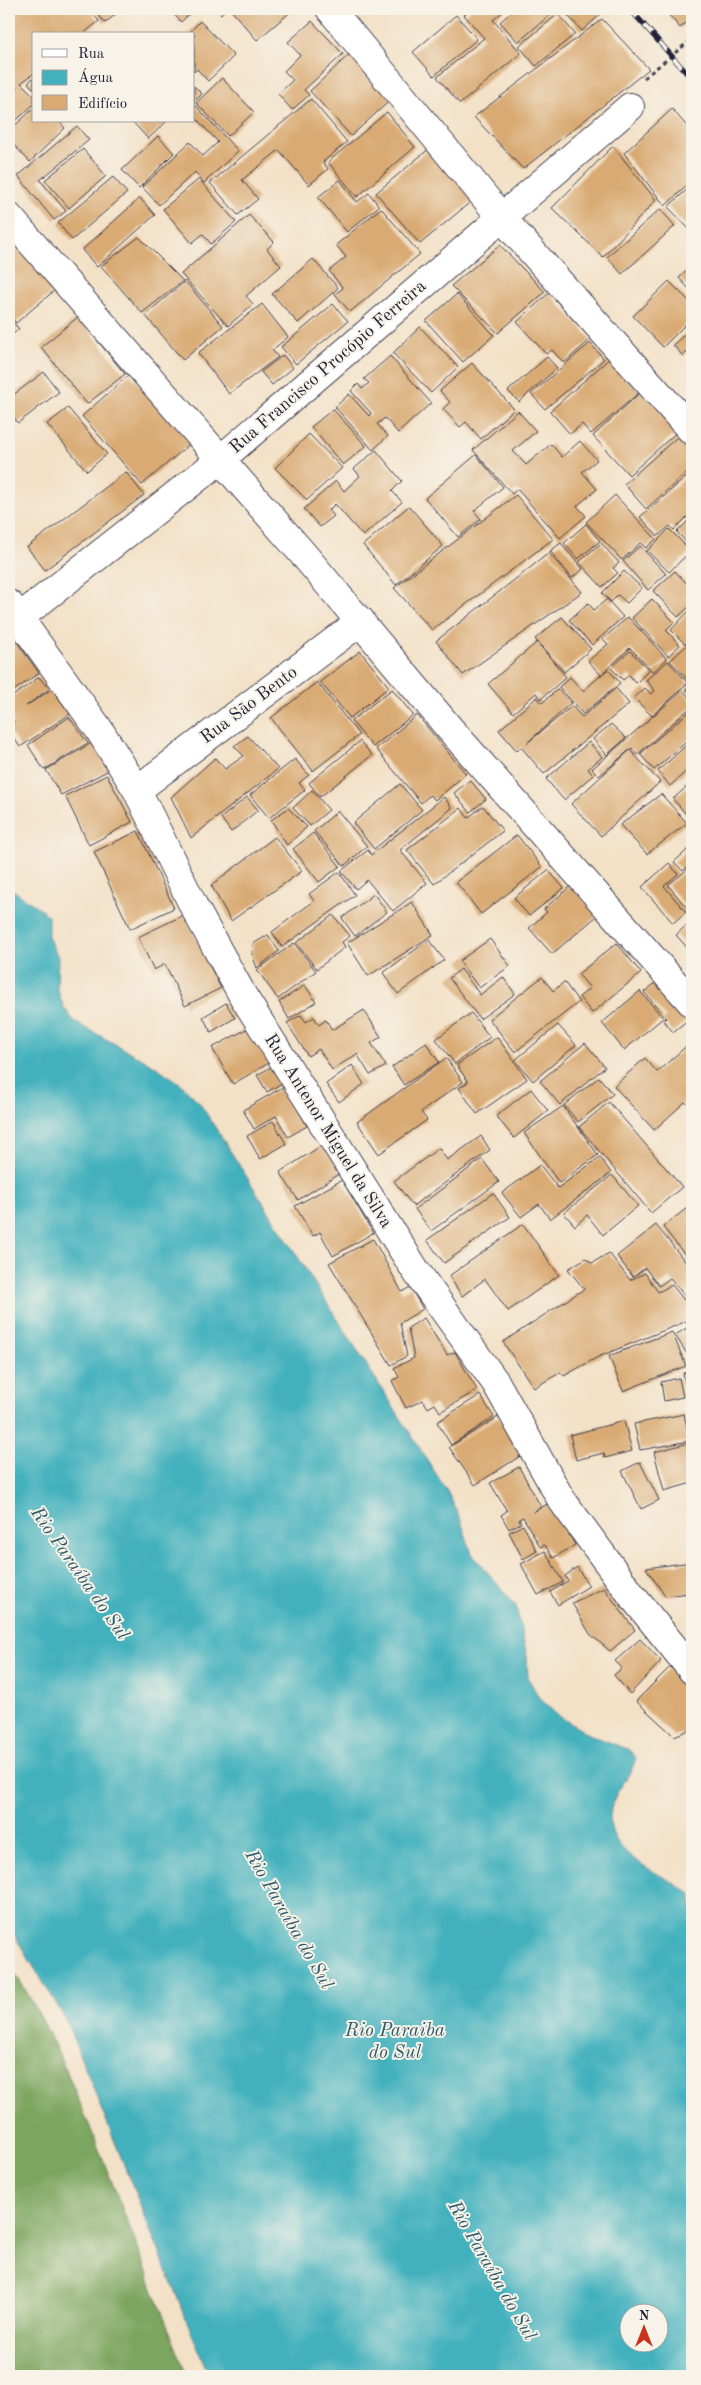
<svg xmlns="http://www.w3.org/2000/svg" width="701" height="2385" font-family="'Old Standard TT',serif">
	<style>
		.forest { fill: #7ba65f; stroke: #4e644d }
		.water { fill: #42b1bd; stroke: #326a7c; fill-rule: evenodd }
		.building { fill: #d9aa73 }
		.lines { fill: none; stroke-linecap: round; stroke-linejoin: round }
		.street-casing { stroke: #413f50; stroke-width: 30 }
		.path { stroke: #413f50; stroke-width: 3; stroke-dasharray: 4 4; stroke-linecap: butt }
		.street { stroke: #fff; stroke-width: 28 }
		.rail-casing { stroke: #22223b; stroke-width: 5.5 }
		.rail { stroke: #f7f3e8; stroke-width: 4; stroke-dasharray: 11; stroke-linecap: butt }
		.labels { text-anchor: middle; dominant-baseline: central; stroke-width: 4; stroke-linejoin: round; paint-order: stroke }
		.street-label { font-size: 18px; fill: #22223b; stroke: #f7f3e8 }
		.water-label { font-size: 19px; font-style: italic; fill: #2f5b6f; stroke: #f7f3e8 }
	</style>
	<rect width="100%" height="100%" fill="#f7f3e8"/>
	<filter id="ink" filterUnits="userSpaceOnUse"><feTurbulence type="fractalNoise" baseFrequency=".02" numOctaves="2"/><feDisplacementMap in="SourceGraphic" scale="10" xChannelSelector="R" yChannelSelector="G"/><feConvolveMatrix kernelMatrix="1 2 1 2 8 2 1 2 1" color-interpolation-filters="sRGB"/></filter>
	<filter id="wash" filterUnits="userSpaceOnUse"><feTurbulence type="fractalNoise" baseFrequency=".0096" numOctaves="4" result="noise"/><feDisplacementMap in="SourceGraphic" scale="20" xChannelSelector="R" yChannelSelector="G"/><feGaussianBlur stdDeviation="1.12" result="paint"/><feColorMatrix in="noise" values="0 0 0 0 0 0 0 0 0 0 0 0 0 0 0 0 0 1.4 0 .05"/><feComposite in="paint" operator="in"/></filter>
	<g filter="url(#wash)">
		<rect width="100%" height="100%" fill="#f3e1c7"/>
		<!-- forest -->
		<path class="forest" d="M9,1964C45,2017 70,2078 94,2137C126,2216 156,2296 187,2376H9Z"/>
		<!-- water -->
		<path class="water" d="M9,886C20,898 37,904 48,916V937L58,957L57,988L64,1008L75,1022L155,1066L181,1084L199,1102L447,1491L460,1518L472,1554L516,1606L527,1657L528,1678L538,1696L556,1714L586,1733L629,1750L636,1758C631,1776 618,1786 612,1805C598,1855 663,1872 692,1895V2376H209L65,2018L16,1938L9,1930ZM628,2312H658V2342H628Z"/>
		<g id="blocks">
			<!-- building -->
			<path class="building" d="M15,9H88L99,21L83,34H34V73L21,83L34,96V104L9,127V95L18,87L9,93V13Z
				M93,9H122L105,23Z
				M169,9H195L181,22Z
				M215,9H226L221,14Z
				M230,9H294L257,40Z
				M472,9H506L493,20L521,53L460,104L437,77L484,38L464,15Z
				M515,9H557L518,42L500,22Z
				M562,9H594L600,15L582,31Z
				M664,9H692V18L680,28Z
				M558,14L575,34L536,66L519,46Z
				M456,15L477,39L434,76L413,52Z
				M602,19L649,69L523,169L474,117Z
				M200,21L234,56L208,81L197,69L194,72V34H188Z
				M312,21L343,54L304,90L309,95L292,110L278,94L293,80L284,71L300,55L288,42Z
				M355,49L396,95L351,136L310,91Z
				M34,77V89L28,83Z
				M222,78L254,112L228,136L196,103Z
				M194,86L202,94L194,102Z
				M311,99L347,142L323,162L328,169L309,185L279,150L242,180L258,199L238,215L210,183Z
				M194,104L238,151L204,183L195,172L159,205L142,187L190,142L203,156L218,142L194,116Z
				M34,108V121H59L65,128L30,162L9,140V131Z
				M672,109L692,132V181L665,206L624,153Z
				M387,112L415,147L357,197L328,162Z
				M132,121H167L148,139Z
				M77,126L89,140L40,180L66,211L54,220L18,176Z
				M158,136L174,153L139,188L122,170Z
				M613,146L656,200L603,257L552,208Z
				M430,148L474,199L420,244L376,193Z
				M83,149L106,176L69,208L45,180Z
				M113,177L127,193L72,240L58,223Z
				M199,179L236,222L211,244L203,234L192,243L163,209Z
				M340,180L357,202L369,193L379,206L347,232L318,197Z
				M692,185V228L690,230L668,207Z
				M140,198L155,215L97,267L82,250Z
				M381,208L420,254L350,312L335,294L343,288L329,271L346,257L336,245Z
				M660,209L675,226L622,274L607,257Z
				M249,215L274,242L267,249L281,266L246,296L253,304L228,326L181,274Z
				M139,237L183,281L142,313L101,266Z
				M9,238L55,290L16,323L9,314Z
				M500,245L545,292L498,333L451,286Z
				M692,245V256L687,250Z
				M313,259L338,288L298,323L272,294Z
				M692,265V292L679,278Z
				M185,281L223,326L183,360L145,315Z
				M669,281L692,304V318L663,347L633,316Z
				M549,293L591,339L564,363L552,350L546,354L517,322Z
				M457,294L494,335L463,362L426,321Z
				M262,304L288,337L272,350L278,357L229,394L198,353Z
				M333,304L348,321L296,364L281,347Z
				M9,317L19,329L9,337Z
				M78,317L125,374L87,404L41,347Z
				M420,327L458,367L431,393L393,353Z
				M692,327V347L683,356L673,345Z
				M590,343L604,359L545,409L531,394Z
				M283,355L293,368L272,385L261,372Z
				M390,356L431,403L398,433L385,418L377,424L388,436L373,450L335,407L349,394L369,416L371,413L351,391L358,384L362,389L369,383L364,379Z
				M547,357L557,368L519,402L508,391Z
				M611,357L641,391L591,434L582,424L570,434L550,411Z
				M472,363L514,409L481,439L466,422L460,427L443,409L450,402L440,391Z
				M44,372L59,392L18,423L9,411V398Z
				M130,374L191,443L142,485L82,416Z
				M642,391L678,431L629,475L593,436Z
				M68,408L107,454L87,471L47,424Z
				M333,409L366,446L343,465L311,427Z
				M518,411L536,431L513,451L526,465L551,444L562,457L580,441L597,460L582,472L597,489L577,506L586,516L560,538L517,489L512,494L473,450Z
				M684,431L692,440V468L646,509L624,484Z
				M309,434L342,468L307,500L275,468Z
				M376,450L402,481L392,491L402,502L363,536L335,504L329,510L334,516L320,527L304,509L336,481L344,491L360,476L354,469Z
				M476,455L503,487L474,511L481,519L458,537L425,498Z
				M126,472L144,495L45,570L27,547Z
				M692,472V512L674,530L670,526L658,536L640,517Z
				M516,495L553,539L432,630L394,588Z
				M615,495L656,539L646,548L640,543L622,560L586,522Z
				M409,506L443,546L396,585L363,545Z
				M692,517V548L677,532Z
				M586,524L600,541L578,559L564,543Z
				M669,529L691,551L669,572L647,551Z
				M561,543L583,569L572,578L550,551Z
				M601,543L619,563L613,568L618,573L602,587L579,562Z
				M640,546L666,574L648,590L623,561Z
				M549,553L582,592L463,675L436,641Z
				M624,571L642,588L627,603L618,595L611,602L602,593Z
				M675,571L692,589V604L678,617L653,591Z
				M607,599L623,617L592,645L569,620L588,603L594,610Z
				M652,599L674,622L666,630L680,645L668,656L632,618Z
				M692,608V636L685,644L671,630Z
				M562,617L591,649L564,672L535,639Z
				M628,617L667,659L653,672L630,648L601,675L588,661L608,644L603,639Z
				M12,635L39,673L9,694V637Z
				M692,640V682L691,683L670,661Z
				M537,642L566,677L541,699L536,693L513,713L488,684Z
				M360,651L389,687L350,718L320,682Z
				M630,651L649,670L636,683L629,675L623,680L611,668Z
				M668,661L688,683L652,716L634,698L645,688L651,694L655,691L646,680Z
				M608,669L620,683L583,714L559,687L570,677L583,691Z
				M39,677L49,689L26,706L52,689L70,714L20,747L9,731V726L14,722L9,714V699Z
				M317,682L359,735L313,771L271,718Z
				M692,683V695L686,689Z
				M616,688L629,704L544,774L521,747L517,751L499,730L537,697L542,703L558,689L571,703L527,743L572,706L582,717Z
				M392,689L413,715L373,747L351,721Z
				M683,690L692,701V706L637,755L632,748L599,776L592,769Z
				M692,709V737L654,770L640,754Z
				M417,715L466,774L435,800L430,795L421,803L376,749Z
				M69,717L88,743L44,770L28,745Z
				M611,724L626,738L607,755L593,739Z
				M248,736L278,769L191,838L171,797L215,758L225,769L244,756L234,746Z
				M692,740V766L670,786L658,771Z
				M360,741L372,755L320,797L309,783Z
				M93,742L111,769L61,795L46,770Z
				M589,742L602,757L588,769L593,775L564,800L546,779Z
				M630,750L660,782L601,836L571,804Z
				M295,759L309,775L299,783L305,790L269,818L250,795Z
				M107,775L132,822L89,845L65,796Z
				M470,780L486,799L470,812L454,793Z
				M692,782V821L673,799Z
				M400,784L422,810L374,849L353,823Z
				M312,790L329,810L310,826L293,808Z
				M661,794L687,823L647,854L620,825Z
				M247,797L258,810L231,832L221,818Z
				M444,797L452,808L400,850L427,883L393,911L367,880L356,889L341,871L368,850L371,855Z
				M483,806L503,831L434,884L407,850L461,808L468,818Z
				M288,808L307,827L287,845L271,820Z
				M338,811L367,846L344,866L314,831Z
				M138,831L174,908L130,929L94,852Z
				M313,833L340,866L319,882L293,849Z
				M517,835L542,867L481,914L456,882Z
				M275,837L302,871L231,921L211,885Z
				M692,846V863L683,871L674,862Z
				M669,863L678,874L664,886L686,912L673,923L642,887Z
				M692,866V912L691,913L668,885Z
				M548,870L564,888L529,916L514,898Z
				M339,872L355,895L282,947L272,932L314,901L309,894Z
				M571,886L597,916L552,954L529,928L547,912L544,909Z
				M374,894L387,912L355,936L342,918Z
				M412,902L433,935L368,976L347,943Z
				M184,915L221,988L185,1006L165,964L154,970L138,937Z
				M333,915L350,936L342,942L345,947L317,969L296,943Z
				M692,920V953L676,935Z
				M268,935L279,951L257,968L252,954L253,944Z
				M490,939L510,966L479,988L459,961Z
				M429,940L444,960L398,994L383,973Z
				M294,943L316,971L278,999L257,970Z
				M617,943L641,973L592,1013L579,997L590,988L578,974Z
				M461,969L480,995L503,977L515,994L480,1019L449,978Z
				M542,977L553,991L564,982L579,1002L515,1052L489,1019Z
				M658,981L690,1018L673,1032L663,1020L666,1018L644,992Z
				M305,985L316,1002L289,1019L279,1002Z
				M640,991L663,1018L624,1050L602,1023Z
				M226,1003L235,1018L211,1032L203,1017Z
				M364,1010L381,1037L371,1043L386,1066L370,1075L357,1054L332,1070L319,1049L308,1056L287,1023L301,1015L306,1022L314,1017L319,1025L326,1020L332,1030Z
				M471,1013L490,1037L455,1064L436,1039Z
				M558,1025L576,1045L533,1081L515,1060Z
				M252,1026L272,1061L233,1084L212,1048Z
				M497,1037L527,1079L477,1114L459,1088L468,1082L457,1065Z
				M692,1041V1105L690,1107L685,1102L654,1130L614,1086L645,1058L657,1072Z
				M426,1043L439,1062L404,1085L392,1067Z
				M585,1043L605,1067L560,1105L540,1081Z
				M446,1058L463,1082L421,1112L427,1120L379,1154L357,1122Z
				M352,1065L364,1084L339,1102L326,1084Z
				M273,1066L282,1083L267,1092L257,1075Z
				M599,1077L613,1094L578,1122L564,1105Z
				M285,1086L307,1126L288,1137L276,1116L254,1129L243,1110Z
				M531,1089L548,1111L514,1138L496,1116Z
				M609,1102L682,1187L651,1213L579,1127Z
				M563,1106L598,1155L559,1183L524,1133Z
				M273,1121L286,1144L260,1159L247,1136Z
				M481,1136L490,1150L413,1206L394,1181L439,1148L447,1160Z
				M324,1144L342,1172L298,1200L280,1172Z
				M600,1157L611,1173L550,1219L539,1204L521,1217L502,1193L540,1165L558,1188Z
				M482,1159L499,1182L431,1231L415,1209Z
				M612,1175L638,1206L603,1235L587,1215L575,1226L564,1213Z
				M342,1180L373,1233L333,1256L320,1232L313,1236L295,1206Z
				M692,1183V1193L687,1187Z
				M493,1193L510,1217L444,1263L427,1240Z
				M692,1204V1257L689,1260L663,1227Z
				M523,1224L559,1275L508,1311L485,1279L462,1296L449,1276Z
				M656,1225L692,1270V1290L685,1296L670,1278L659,1286L645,1268L633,1277L617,1256Z
				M373,1239L402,1292L410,1287L423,1309L400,1323L407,1356L391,1365L329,1263Z
				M609,1253L630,1280L645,1273L658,1292L672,1285L684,1300L692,1294V1319L598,1357L564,1376L561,1372L534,1388L503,1342L584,1289L568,1269L586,1258L592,1263Z
				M424,1318L447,1355L455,1352L477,1390L440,1412L435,1404L428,1408L423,1400L406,1408L392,1381L399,1377L394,1368L414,1358L408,1328Z
				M692,1325V1362L675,1335Z
				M672,1332L686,1366L623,1391L609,1356Z
				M692,1371V1406L690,1407L683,1373Z
				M679,1378L683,1397L664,1401L661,1382Z
				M480,1395L494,1417L451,1445L437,1422Z
				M692,1411V1429L687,1412Z
				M684,1414L690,1441L640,1450L634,1424Z
				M498,1417L525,1453L475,1485L449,1447Z
				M624,1421L632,1451L605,1458L604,1453L576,1460L570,1435Z
				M689,1443L692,1458V1483L664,1491L654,1452Z
				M640,1462L659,1500L641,1509L622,1471Z
				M519,1467L541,1507L533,1512L551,1502L575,1545L553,1558L545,1545L540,1547L523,1517L519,1519L521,1523L509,1529L501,1515L507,1511L490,1483Z
				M523,1525L537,1551L523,1559L509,1532Z
				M545,1551L563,1582L538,1595L521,1564Z
				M692,1562V1602L689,1593L665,1596L646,1568Z
				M577,1567L589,1586L558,1605L550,1592L568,1581L565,1576Z
				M604,1588L635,1630L610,1651L590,1634L572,1603Z
				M640,1639L661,1661L630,1694L614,1675L622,1668L615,1661Z
				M670,1667L692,1685V1729L674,1736L636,1701Z"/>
		</g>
	</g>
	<g filter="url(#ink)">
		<use href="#blocks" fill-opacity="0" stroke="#413f50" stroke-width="1"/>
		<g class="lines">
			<defs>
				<path id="street" d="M330,9L502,218L692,431
					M9,217L304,555L450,729L692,1003
					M9,604L98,728L137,790L194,907L243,996L416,1271L496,1383L561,1499L633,1597L692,1670
					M19,618L220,460L630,107
					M137,790L361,621"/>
			</defs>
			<!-- street casing -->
			<use href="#street" class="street-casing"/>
			<!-- path -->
			<path class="path" d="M644,78L692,39"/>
			<!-- street -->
			<use href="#street" class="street"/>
			<defs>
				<path id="rail" d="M630,9L692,79"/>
			</defs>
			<!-- rail casing -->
			<use href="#rail" class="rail-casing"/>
			<!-- rail -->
			<use href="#rail" class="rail"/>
		</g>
	</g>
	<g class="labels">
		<!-- street labels -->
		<g class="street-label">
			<text transform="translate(328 367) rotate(-41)">Rua Francisco Procópio Ferreira</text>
			<text transform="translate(249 705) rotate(-37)">Rua São Bento</text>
			<text transform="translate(328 1131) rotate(58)">Rua Antenor Miguel da Silva</text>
		</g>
		<!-- water labels -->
		<g class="water-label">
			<text transform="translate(79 1574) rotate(55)">Rio Paraíba do Sul</text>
			<text transform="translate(288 1920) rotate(60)">Rio Paraíba do Sul</text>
			<text x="395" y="2031">Rio Paraiba<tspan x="395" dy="22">do Sul</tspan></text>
			<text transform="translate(491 2271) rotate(60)">Rio Paraíba do Sul</text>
		</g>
	</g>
	<!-- margin -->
	<rect width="701" height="2385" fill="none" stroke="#f7f3e8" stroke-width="30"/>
	<!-- legend -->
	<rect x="32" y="32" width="162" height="90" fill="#f7f3e8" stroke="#a29fa3"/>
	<rect x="42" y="49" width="25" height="8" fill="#ffffff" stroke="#a29fa3"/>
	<text x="78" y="58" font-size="15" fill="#22223b">Rua</text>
	<rect x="42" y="70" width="25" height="15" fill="#42b1bd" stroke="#a29fa3"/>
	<text x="78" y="82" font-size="15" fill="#22223b">Água</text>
	<rect x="42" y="95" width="25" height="15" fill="#d9aa73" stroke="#a29fa3"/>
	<text x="78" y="108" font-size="15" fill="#22223b">Edifício</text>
	<!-- north arrow -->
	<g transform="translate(644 2328)"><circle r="24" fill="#f7f3e8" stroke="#a29fa3"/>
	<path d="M0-4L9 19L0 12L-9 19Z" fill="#c8321e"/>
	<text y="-8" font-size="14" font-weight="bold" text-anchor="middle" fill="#22223b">N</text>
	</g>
</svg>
